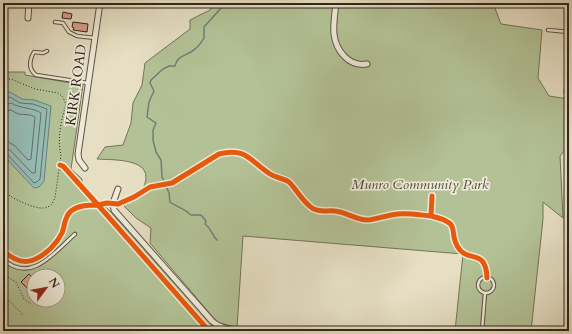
<svg xmlns="http://www.w3.org/2000/svg" width="572" height="334" font-family="Cardo,serif">
	<style>
		.green { fill: #b3c296; stroke: #717458; fill-rule: evenodd }
		.water { fill: #96bcb5; stroke: #6d8077 }
		.lines { fill: none; stroke-linecap: round; stroke-linejoin: round }
		.shore { stroke: #627168; stroke-width: 1 }
		.stream { stroke: #6d8077; stroke-width: 1.5 }
		.building { fill: #d7a28d; stroke: #2f261b }
		.service-casing { stroke: #5d5445; stroke-width: 4.5 }
		.minor-casing { stroke: #5d5445; stroke-width: 7 }
		.path { stroke: #2f261b; stroke-width: 1; stroke-dasharray: 1 2; stroke-linecap: butt }
		.service { stroke: #efead9; stroke-width: 2.5 }
		.minor { stroke: #efead9; stroke-width: 5 }
		.cycleway-casing { stroke: #efead9; stroke-width: 8 }
		.cycleway { stroke: #e8590c; stroke-width: 5 }
		.labels { text-anchor: middle; dominant-baseline: central; stroke-width: 3.5; stroke-linejoin: round; paint-order: stroke }
		.street-label { font-size: 14px; fill: #2f261b; stroke: #efead9 }
		.park-label { font-size: 14px; font-style: italic; fill: #504d3a; stroke: #efead9 }
	</style>
	<rect width="100%" height="100%" fill="#e6dfc4"/>
	<filter id="stains"><feTurbulence type="fractalNoise" baseFrequency=".005" numOctaves="4"/><feColorMatrix values="0 0 0 0 .2 0 0 0 0 .09 0 0 0 0 .02 0 0 0 .5 -.17"/></filter>
	<radialGradient id="worn" r=".72"><stop offset=".6" stop-color="#630" stop-opacity="0"/><stop offset="1" stop-color="#630" stop-opacity=".3"/></radialGradient>
	<!-- green -->
	<path class="green" d="M215,3H493L501,24L542,30L538,78L549,96L569,99V145L560,156L563,218L543,202V219L531,331H455L463,254L243,236L237,328L217,322L150,243L151,228L136,218L121,203L140,196C142,190 146,184 146,177C146,158 110,160 97,159L105,147L123,145L131,123L133,103L142,85L145,63L190,29V20L210,10Z
		M9,72H25V75L83,85L71,169L82,179V186L110,211L217,331H3V73ZM34,276H58V300H34Z"/>
	<!-- water -->
	<path class="water" d="M7,92H10L22,99L34,100L51,106L44,181L39,187L34,188L3,155V101Z"/>
	<g class="lines">
		<!-- shore -->
		<path class="shore" d="M3,101L10,97L20,103L33,104L47,109L40,179L37,182L34,183L7,154L3,153
			M3,106L11,103C21,109 32,107 41,113L35,173H32L10,150L3,148
			M3,112L11,110L18,114L31,115L35,117L31,159L28,160L14,145L8,142H3"/>
		<!-- stream -->
		<path class="stream" d="M217,240C212,235 211,228 205,224L206,221L201,215H191C185,209 177,207 170,202L169,193L162,177L161,160L156,152L153,140V130L156,123L147,117L149,102L154,91L150,83L151,80L163,69L169,66H175C177,54 189,56 196,48C199,46 202,41 204,38V27L222,7L224,3"/>
	</g>
	<!-- building -->
	<path class="building" d="M63,12L72,14L71,19L62,18Z
		M73,22L88,24L87,32L73,30L74,28L72,27Z
		M29,274L34,279V281L27,288L21,282Z"/>
	<g class="lines">
		<defs>
			<path id="service" d="M55,22L63,23L69,32L77,36L95,38
				M548,30L569,32
				M47,51L43,53L34,52C29,61 28,69 36,75L88,83
				M3,259C30,285 55,252 75,234
				M478 285a8 8 0 1 1 16 0a8 8 0 1 1-16 0Z
				M482,331L485,293"/>
			<path id="minor" d="M336,3C335,13 333,24 334,34C336,51 349,67 367,64
				M28,18L29,3
				M567,91H569
				M85,168L79,160L78,154L100,3
				M118,189L113,203L114,210L212,321C223,331 241,330 254,331"/>
		</defs>
		<!-- service casing -->
		<use href="#service" class="service-casing"/>
		<!-- minor casing -->
		<use href="#minor" class="minor-casing"/>
		<!-- path -->
		<path class="path" d="M3,79H11L35,89L58,93L63,97L66,105C61,119 57,140 61,155L55,198L52,204C50,206 47,208 43,208C34,209 8,197 3,190
			M144,186L148,189
			M3,274L16,282L24,299L31,304
			M3,294L23,315"/>
		<!-- service -->
		<use href="#service" class="service"/>
		<!-- minor -->
		<use href="#minor" class="minor"/>
		<defs>
			<path id="cycleway" d="M60,165L63,166L98,205L107,203L118,204L134,197L150,187L172,183L219,154C246,147 250,161 270,174C276,178 283,178 289,182C297,190 302,201 312,208C319,213 327,210 335,211C346,212 356,220 368,220C378,219 387,215 398,214C409,213 420,215 431,216
				M432,196L431,216C466,224 445,232 460,250C470,262 486,249 487,278
				M3,250C20,267 34,264 51,248C55,244 59,239 62,233C65,226 64,217 71,211C79,205 89,205 98,205L209,331"/>
		</defs>
		<!-- cycleway casing -->
		<use href="#cycleway" class="cycleway-casing"/>
		<!-- cycleway -->
		<use href="#cycleway" class="cycleway"/>
	</g>
	<g class="labels">
		<!-- street labels -->
		<g class="street-label">
			<text transform="translate(76 85) rotate(-82)">KIRK ROAD</text>
		</g>
		<!-- park labels -->
		<g class="park-label">
			<text x="420" y="184">Munro Community Park</text>
		</g>
	</g>
	<!-- margin -->
	<rect width="572" height="334" fill="none" stroke="#e6dfc4" stroke-width="16"/>
	<rect x="4" y="4" width="564" height="326" fill="none" stroke="#2f261b" stroke-width="2"/>
	<rect x="8" y="8" width="556" height="318" fill="none" stroke="#2f261b"/>
	<!-- north arrow -->
	<g transform="translate(46 288) rotate(58)"><circle r="19" fill="#efead9" stroke="#a29c8d"/>
	<path d="M0-3L7 15L0 10L-7 15Z" fill="#8f2418"/>
	<text y="-6" font-size="11" font-weight="bold" text-anchor="middle" fill="#2f261b">N</text>
	</g>
	<rect width="100%" height="100%" filter="url(#stains)"/>
	<rect width="100%" height="100%" fill="url(#worn)"/>
</svg>
